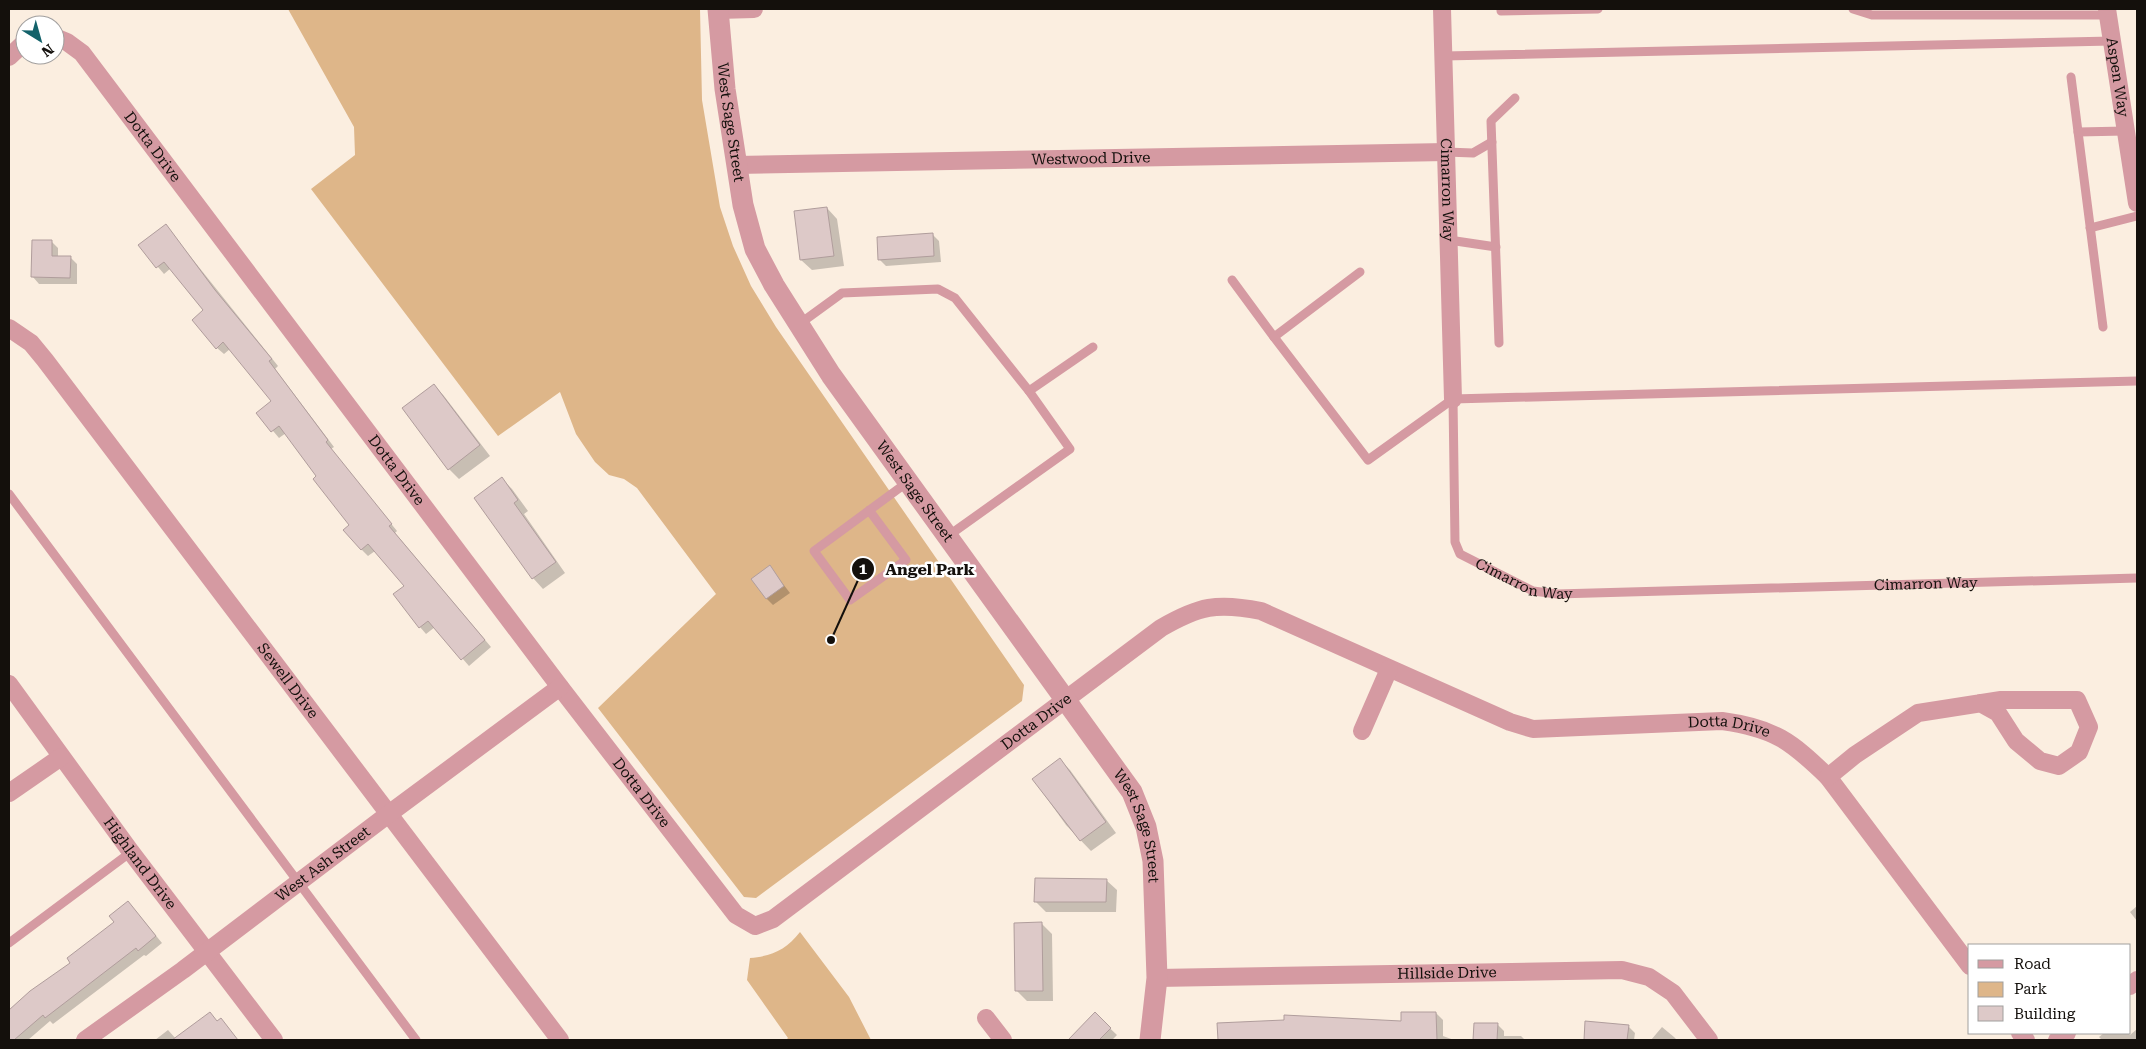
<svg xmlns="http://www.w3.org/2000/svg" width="2146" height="1049" font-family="'Roboto Serif',serif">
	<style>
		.green { fill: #deb689 }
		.shadow { fill: #0003 }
		.building { fill: #ddc9c8; stroke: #b09d9c }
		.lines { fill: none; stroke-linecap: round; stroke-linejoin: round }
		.service { stroke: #d59aa2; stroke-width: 9 }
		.minor { stroke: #d59aa2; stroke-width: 18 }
		.tertiary { stroke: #d59aa2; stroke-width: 21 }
		.labels { text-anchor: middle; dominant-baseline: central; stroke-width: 5; stroke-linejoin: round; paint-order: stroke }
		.street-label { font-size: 15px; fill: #14100c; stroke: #fff }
		.leader { fill: none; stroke: #14100c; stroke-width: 2 }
		.callout-dot { fill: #14100c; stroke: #fff; stroke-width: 2 }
		.mark-label { font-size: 15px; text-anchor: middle; font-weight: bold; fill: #fff }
		.callout-label { font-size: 16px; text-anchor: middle; font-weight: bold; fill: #14100c; stroke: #fff; stroke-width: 5; stroke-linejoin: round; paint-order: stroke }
	</style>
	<rect width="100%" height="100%" fill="#fbeee0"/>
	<!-- green -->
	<path class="green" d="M288,9H700L702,100L720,207L733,246L751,286L776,327L1024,685L1022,701L756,898L744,897L598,708L716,594L637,488L624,479L609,475L595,462L576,434L560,392L498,436L311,189L355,155L354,127Z
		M800,932L849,997L871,1040H786L788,1038L747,980L750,958C772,956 786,950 800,932Z"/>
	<!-- shadow -->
	<path class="shadow" d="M827,208L837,219L844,266L812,270L801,260Z
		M166,226L278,366L275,369L334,447L331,449L397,531L395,533L491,647L469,666L435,627L426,634L420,627L406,586L375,551L368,556L362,550L351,525L286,433L279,438L258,413L273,402L230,349L224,354L217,348L204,311L171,268L164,274L140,246Z
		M932,234L939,241L941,262L886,266L879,259Z
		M51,241L58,248V257H70L77,264V284H39L33,277Z
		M434,385L444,396L490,456L459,479L449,469Z
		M502,479L512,489L528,511L524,514L565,573L543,589L533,578L475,498Z
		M770,567L790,593L773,605L766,598Z
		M1060,760L1070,770L1116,833L1091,851L1066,825L1033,779Z
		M1106,880L1117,890L1116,912H1046L1036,902Z
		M2137,906V921L2130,912Z
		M134,909L162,943L146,956L144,955L53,1024L50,1021L28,1040H9V1011L30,992L72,963L116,922Z
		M1042,924L1052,934L1053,1001H1027L1017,991Z
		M1436,1013L1443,1020V1036L1454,1040H1219V1024L1403,1023Z
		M1095,1014L1117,1035L1112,1040H1069Z
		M1586,1022L1628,1026L1635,1033L1634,1040H1585Z
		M1475,1024H1497L1504,1031V1036H1521L1525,1040H1475Z
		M1662,1027L1674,1037L1677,1040H1651Z
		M2137,1029V1040H2102L2099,1037L2104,1033H2128L2130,1035Z
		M168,1030L177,1040H155Z"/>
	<!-- building -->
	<path class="building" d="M827,207L834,256L800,260L794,211Z
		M166,224L215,290L272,359L269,361L328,440L326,442L392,524L389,526L485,640L461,660L428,621L419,628L393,594L404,586L368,544L361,550L343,530L349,525L313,479L316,476L279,426L271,432L256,413L271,401L223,342L216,349L192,320L203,310L164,262L156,268L138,245Z
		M933,233L934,256L878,260L877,237Z
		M32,240H52V256H71L70,278L31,277Z
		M434,384L480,445L448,470L402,408Z
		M502,477L518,500L514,503L556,562L532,579L474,498Z
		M770,565L784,586L766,599L751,579Z
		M1060,758L1106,822L1080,841L1032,779Z
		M1035,878L1107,879L1106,902H1034Z
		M128,901L156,936L138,951L136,948L45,1018L43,1015L14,1040H9V1010L30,991L70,963L67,958L114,922L109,916Z
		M1042,922L1043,991H1015L1014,923Z
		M210,1012L217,1021L221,1018L238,1040H172Z
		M1095,1012L1111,1028L1099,1040H1068Z
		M1401,1012H1436L1437,1040H1218L1217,1023L1284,1020V1015L1401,1021Z
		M1585,1021L1629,1025L1627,1040H1584Z
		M1474,1023H1498L1497,1040H1473Z"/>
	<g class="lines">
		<!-- service -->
		<g class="service">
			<path d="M1501,9V11L1598,9"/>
			<path d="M1853,9L1872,15H2107"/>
			<path d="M1444,56L2112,41"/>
			<path d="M2071,77L2103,327"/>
			<path d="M2078,132L2125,131"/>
			<path d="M1446,152L1473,153L1492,142"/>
			<path d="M2090,228L2137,216"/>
			<path d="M1449,240L1496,247"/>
			<path d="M1232,280L1274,337L1360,272"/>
			<path d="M798,325L842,293L938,289L955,298L1029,391L1070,449L948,536"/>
			<path d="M1274,337L1368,460L1453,399L2137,381"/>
			<path d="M1499,343L1491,121L1515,98"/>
			<path d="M1029,391L1093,347"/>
			<path id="s1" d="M1453,399L1455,542L1460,554L1533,591L1557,594L2137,578"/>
			<path d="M9,494L416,1040"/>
			<path d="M869,510L906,560L850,600L814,551L909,481"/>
			<path d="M9,943L131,852"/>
		</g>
		<!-- minor -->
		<g class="minor">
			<path id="s2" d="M1442,9L1453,399"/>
			<path id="s3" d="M2107,9L2137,203"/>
			<path d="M718,10L754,9"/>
			<path id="s4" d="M55,37L67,42L82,53L560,687L736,915L755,926L773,919L1161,628C1199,606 1217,602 1261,611L1510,722L1533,729L1722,721C1774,728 1791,741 1828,777L1970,966"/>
			<path d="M9,57L25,42"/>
			<path id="s5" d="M736,165L1446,152"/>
			<path id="s6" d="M9,328L31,343L45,360L560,1040"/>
			<path id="s7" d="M9,684L131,852L274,1040"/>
			<path d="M1362,731L1389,669"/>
			<path d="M1828,777L1855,755L1918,713L2001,700H2077L2089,727L2079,752L2059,766L2040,761L2016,741L1998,713L1980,703"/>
			<path d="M9,793L61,757"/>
			<path id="s8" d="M1157,978L1622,970L1649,977L1673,993L1709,1040"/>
			<path d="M2130,986L2137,980"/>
			<path d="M986,1018L1003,1040"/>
			<path d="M2020,1033L2026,1040"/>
			<path id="s9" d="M85,1040L183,970L390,813L560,687"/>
			<path d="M2057,1040L2067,1033"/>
		</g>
		<!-- tertiary -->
		<path class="tertiary" id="s10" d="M718,9L725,89L743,205L755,249L774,285L831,375L1132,792L1146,827L1153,861L1157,978L1150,1040"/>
	</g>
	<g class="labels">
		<!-- street labels -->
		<g class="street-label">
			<text stroke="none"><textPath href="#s3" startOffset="69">Aspen Way</textPath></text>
			<text stroke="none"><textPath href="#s10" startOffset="114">West Sage Street</textPath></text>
			<text stroke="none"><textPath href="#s4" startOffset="149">Dotta Drive</textPath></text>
			<text stroke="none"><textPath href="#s5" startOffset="355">Westwood Drive</textPath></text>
			<text stroke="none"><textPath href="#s2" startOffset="181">Cimarron Way</textPath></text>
			<text stroke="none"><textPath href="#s4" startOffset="554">Dotta Drive</textPath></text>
			<text stroke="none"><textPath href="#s10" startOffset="534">West Sage Street</textPath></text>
			<text stroke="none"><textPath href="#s1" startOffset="226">Cimarron Way</textPath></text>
			<text stroke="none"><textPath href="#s1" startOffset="631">Cimarron Way</textPath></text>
			<text stroke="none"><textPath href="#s6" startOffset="451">Sewell Drive</textPath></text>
			<text stroke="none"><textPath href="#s4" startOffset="1484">Dotta Drive</textPath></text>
			<text stroke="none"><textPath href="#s4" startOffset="2238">Dotta Drive</textPath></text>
			<text stroke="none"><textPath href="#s4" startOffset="959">Dotta Drive</textPath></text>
			<text stroke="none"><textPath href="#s10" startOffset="939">West Sage Street</textPath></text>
			<text stroke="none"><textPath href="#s7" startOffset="222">Highland Drive</textPath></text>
			<text stroke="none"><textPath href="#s9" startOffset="296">West Ash Street</textPath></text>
			<text stroke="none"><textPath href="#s8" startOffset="290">Hillside Drive</textPath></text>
		</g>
	</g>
	<!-- callouts -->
	<path class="leader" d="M831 640L863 569"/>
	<g class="callout-dot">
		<circle cx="831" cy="640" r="5"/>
		<circle cx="863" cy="569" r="12"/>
	</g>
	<g class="mark-label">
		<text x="863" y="574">1</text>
	</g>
	<g class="callout-label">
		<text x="930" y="575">Angel Park</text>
	</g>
	<!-- border -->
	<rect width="2146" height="1049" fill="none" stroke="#14100c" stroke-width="20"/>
	<!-- legend -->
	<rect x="1968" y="944" width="162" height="90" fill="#ffffff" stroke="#a19f9e"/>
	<rect x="1978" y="960" width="25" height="8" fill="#d59aa2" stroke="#a19f9e"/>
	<text x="2014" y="969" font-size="15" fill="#14100c">Road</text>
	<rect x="1978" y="982" width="25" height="15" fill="#deb689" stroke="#a19f9e"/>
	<text x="2014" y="994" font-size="15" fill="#14100c">Park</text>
	<rect x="1978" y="1006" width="25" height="15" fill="#ddc9c8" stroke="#a19f9e"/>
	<text x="2014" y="1019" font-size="15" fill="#14100c">Building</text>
	<!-- north arrow -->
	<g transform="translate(40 40) rotate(143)"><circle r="24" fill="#ffffff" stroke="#a19f9e"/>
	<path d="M0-4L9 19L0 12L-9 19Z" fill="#13626a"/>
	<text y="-8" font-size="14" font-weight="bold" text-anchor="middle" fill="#14100c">N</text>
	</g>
</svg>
